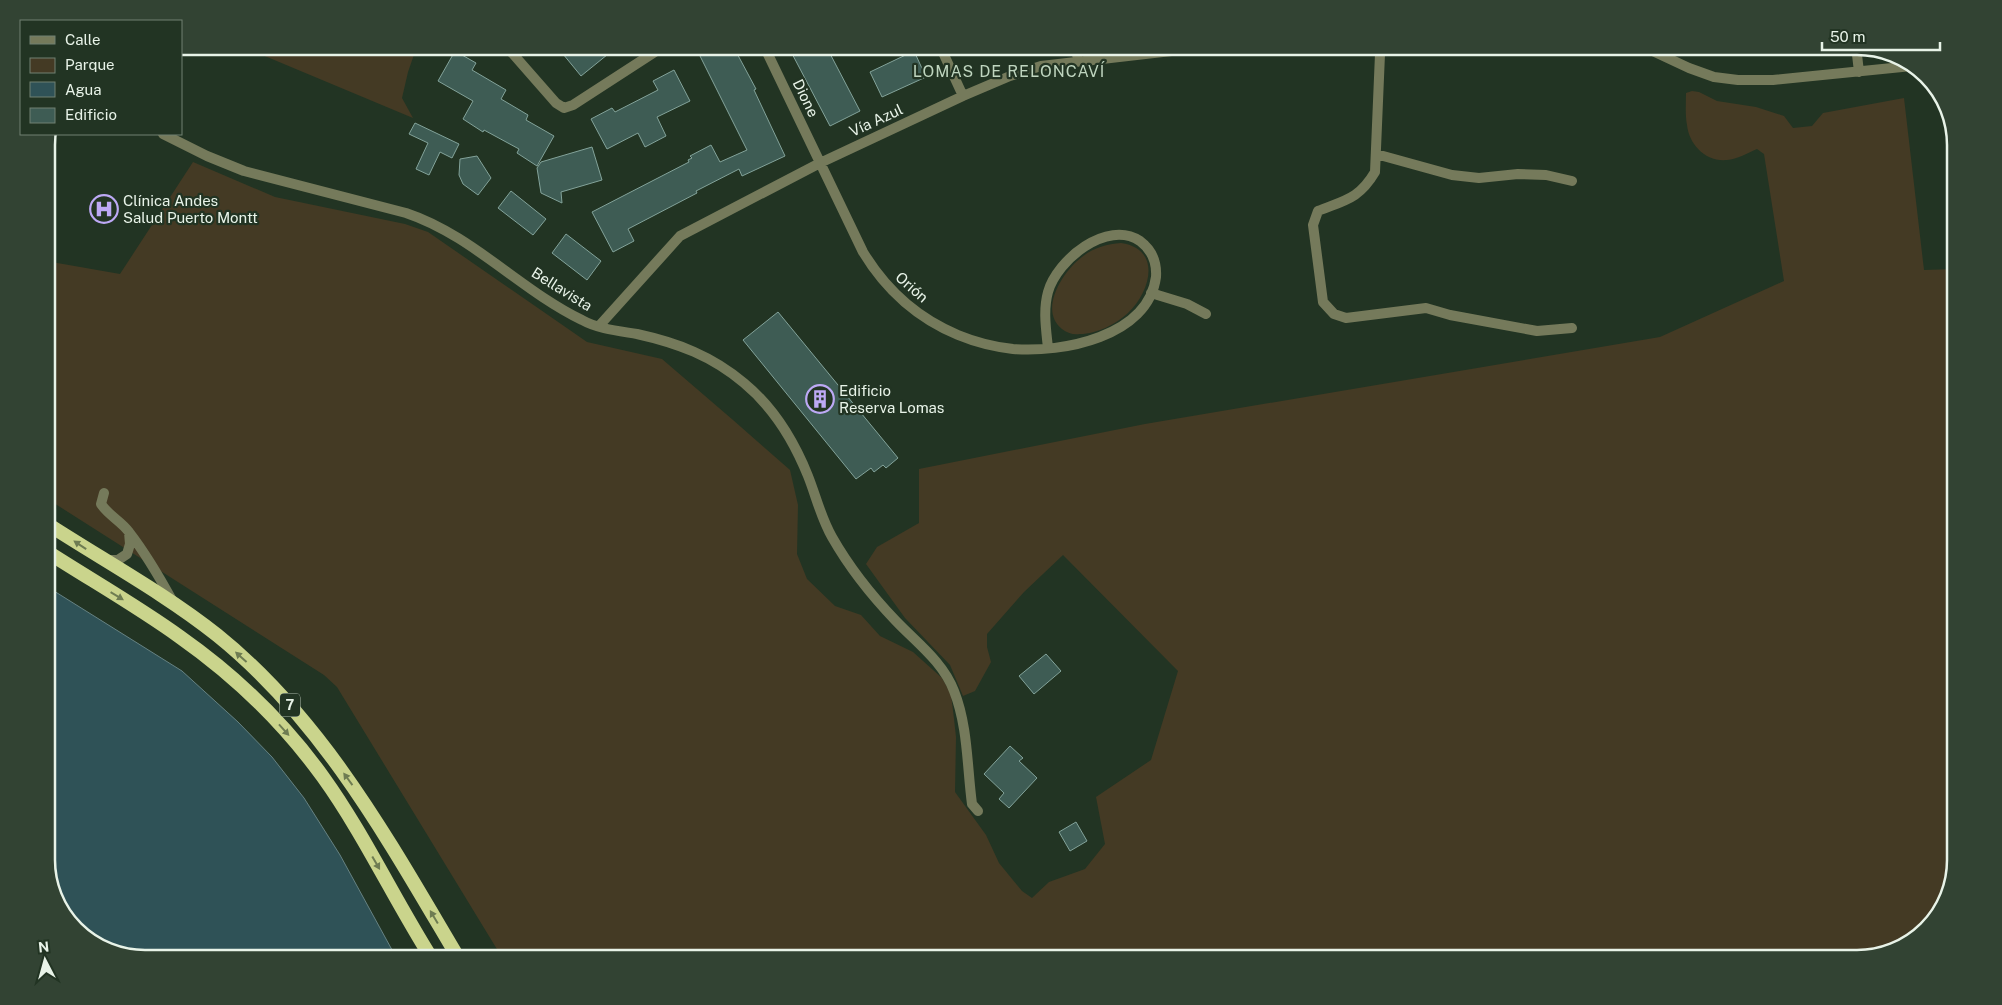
<svg xmlns="http://www.w3.org/2000/svg" width="2002" height="1005" font-family="'Public Sans',sans-serif">
	<style>
		.green { fill: #443a24 }
		.water { fill: #2f5257; stroke: #668282 }
		.building { fill: #3e5c54; stroke: #83a39a }
		.lines { fill: none; stroke-linecap: round; stroke-linejoin: round }
		.service { stroke: #757a5b; stroke-width: 9 }
		.minor { stroke: #757a5b; stroke-width: 10 }
		.trunk { stroke: #cad48c; stroke-width: 14 }
		.oneway { fill: #6e7c52 }
		.labels { text-anchor: middle; dominant-baseline: central; stroke-width: 4.5; stroke-linejoin: round; paint-order: stroke }
		.shield { fill: #223423; stroke: #adbaad; stroke-width: 1 }
		.shield-label { font-size: 14px; font-weight: bold; fill: #e8f3e8 }
		.street-label { font-size: 15px; fill: #e8f3e8; stroke: #223423 }
		.poi-label { font-size: 15px; fill: #e8f3e8; stroke: #223423; text-anchor: start }
		.neighbourhood-label { font-size: 16px; letter-spacing: 1px; fill: #bfd5bf; stroke: #223423 }
		.rim { fill: none; stroke: #e8f3e8; stroke-width: 2.5 }
	</style>
	<rect width="100%" height="100%" fill="#223423"/>
	<!-- green -->
	<path class="green" d="M241,46H417L408,72L402,98L413,118Z
		M1692,91L1699,92L1717,101L1756,107L1784,116L1793,128L1812,126L1823,113L1904,98L1924,270L1956,269V860L1946,904L1912,942L1858,959H503L337,687L324,675L46,498V261L120,274L193,162L275,197L405,224L428,232L587,342L662,359L733,420L790,470L798,505L797,554L807,579L835,606L861,615L880,636L913,652L942,678L951,694L954,719L956,737L955,792L986,835L999,863L1022,891L1032,898L1049,882L1085,869L1105,844L1096,797L1151,760L1178,671L1063,555L1024,592L987,634V647L991,662L975,691L963,696L950,665L905,618L866,564L877,547L919,523V469L1145,424L1660,337L1784,281L1764,154L1757,149C1748,153 1737,159 1727,160C1705,162 1689,144 1687,125C1685,114 1686,103 1686,93Z
		M1121,243C1162,249 1151,291 1128,313C1116,324 1097,334 1080,334C1073,335 1067,333 1062,329C1038,310 1063,271 1082,257C1093,248 1107,244 1121,243Z"/>
	<!-- water -->
	<path class="water" d="M46,586L182,671L238,722L272,757L304,798L340,855L397,959H145L101,949L63,915L46,867Z"/>
	<!-- building -->
	<path class="building" d="M573,46H618L581,76L563,54Z
		M695,46H733L756,89L754,90L785,156L742,176L739,169L696,191L697,193L628,229L634,241L613,252L592,212L689,162L688,160L692,158L690,156L711,145L720,162L747,150Z
		M788,46H826L860,111L830,126Z
		M455,51L476,63L472,70L506,90L501,99L528,115L526,120L554,136L537,166L517,153L519,149L484,130L483,132L463,119L473,101L438,81Z
		M914,51L926,77L882,97L870,72Z
		M674,70L690,101L657,117L666,136L645,147L638,133L607,149L591,119L612,108L615,112L658,90L653,81Z
		M415,123L459,144L452,158L440,152L429,175L416,169L428,143L409,134Z
		M592,147L602,180L561,192L562,203L541,193L537,168L541,162Z
		M477,156L491,178L478,195L463,184L459,175L460,159Z
		M511,191L546,219L533,235L498,208Z
		M566,234L601,261L587,280L552,253Z
		M778,312L898,458L886,468L883,465L874,472L871,468L856,479L743,340Z
		M1046,654L1061,671L1034,694L1019,676Z
		M1010,746L1023,758L1019,761L1037,778L1009,808L999,799L1004,793L984,774Z
		M1076,822L1087,841L1070,851L1059,832Z"/>
	<g class="lines">
		<!-- service -->
		<path class="service" d="M1073,46L1079,61
			M47,137L48,134"/>
		<!-- minor -->
		<path class="minor" d="M506,46L556,103L564,108L573,105L664,46
			M764,46L863,252C886,290 917,318 958,335C975,342 995,347 1013,349C1062,353 1148,337 1156,277C1157,262 1152,250 1140,241C1107,219 1057,260 1048,292C1043,310 1046,329 1048,348
			M940,46L963,96
			M1379,46L1380,54L1375,172C1359,199 1345,200 1318,211L1313,225L1323,302L1334,314L1346,318L1426,308L1450,315L1537,331L1572,328
			M1642,46L1689,68L1714,77L1738,80H1773L1912,66
			M1856,46L1859,72
			M163,134L207,156L244,171L406,213C472,235 520,290 582,320C598,329 619,331 637,334C678,343 712,356 744,383C773,407 794,441 808,476C816,496 821,518 832,537C849,567 872,596 896,621C917,643 943,662 954,691C968,726 967,767 972,804L978,811
			M1376,154L1452,175L1479,178L1518,174L1546,175L1572,181
			M1151,293L1187,304L1206,314
			M599,326L680,236L820,163L963,96L1010,76L1041,66L1215,46
			M104,493L101,504C108,515 121,521 129,532C146,554 160,578 173,602
			M106,560H118L127,554L130,544L129,532"/>
		<!-- trunk -->
		<path class="trunk" d="M46,523C103,560 164,593 217,635C324,721 390,843 459,959
			M46,551C91,580 137,606 180,637C234,675 284,723 323,777C364,834 394,899 432,959"/>
	</g>
	<!-- one-way arrows -->
	<defs><path id="oneway-solid" d="M-6-.8H1V-3.2L6.5 0L1 3.2V.8H-6Z" transform="scale(1.25)"/></defs>
	<g class="oneway">
		<use href="#oneway-solid" transform="translate(80 545) rotate(-146)"/>
		<use href="#oneway-solid" transform="translate(117 596) rotate(31)"/>
		<use href="#oneway-solid" transform="translate(241 657) rotate(-138)"/>
		<use href="#oneway-solid" transform="translate(284 730) rotate(48)"/>
		<use href="#oneway-solid" transform="translate(348 779) rotate(-126)"/>
		<use href="#oneway-solid" transform="translate(376 863) rotate(60)"/>
		<use href="#oneway-solid" transform="translate(434 917) rotate(-121)"/>
	</g>
	<!-- icons -->
	<defs>
		<symbol id="hospital-ring" viewBox="-11 -11 22 22"><circle r="9.5" fill="#223423" stroke="#bda9f5" stroke-width="1.5"/><path d="M-5-5h3v3.5h4V-5h3V5h-3V1.5h-4V5h-3Z" fill="#bda9f5"/></symbol>
		<symbol id="building-ring" viewBox="-11 -11 22 22"><circle r="9.5" fill="#223423" stroke="#bda9f5" stroke-width="1.5"/><path d="M-4-6H4V6H1V3H-1V6H-4ZM-2.5-4.3h1.7v1.8h-1.7ZM.8-4.3h1.7v1.8H.8ZM-2.5-1h1.7V.8h-1.7ZM.8-1h1.7V.8H.8Z" fill="#bda9f5"/></symbol>
	</defs>
	<g fill-rule="evenodd">
		<use href="#hospital-ring" x="88" y="193" width="32" height="32"/>
		<use href="#building-ring" x="804" y="383" width="32" height="32"/>
	</g>
	<g class="labels">
		<!-- shield labels -->
		<rect class="shield" x="280" y="693.5" width="20" height="23" rx="4"/>
		<g class="shield-label">
			<text x="290" y="705">7</text>
		</g>
		<!-- street labels -->
		<g class="street-label">
			<text transform="translate(806 98) rotate(64)">Dione</text>
			<text transform="translate(876 120) rotate(-25)">Vía Azul</text>
			<text transform="translate(912 287) rotate(41)">Orión</text>
			<text transform="translate(562 289) rotate(32)">Bellavista</text>
		</g>
		<!-- poi labels -->
		<g class="poi-label">
			<text x="123" y="200">Clínica Andes<tspan x="123" dy="17">Salud Puerto Montt</tspan></text>
			<text x="839" y="390">Edificio<tspan x="839" dy="17">Reserva Lomas</tspan></text>
		</g>
		<!-- neighbourhood labels -->
		<g class="neighbourhood-label">
			<text x="1009" y="71">LOMAS DE RELONCAVÍ</text>
		</g>
	</g>
	<!-- crop -->
	<path d="M0 0H2002V1005H0ZM145 55H1857A90 90 0 0 1 1947 145V860A90 90 0 0 1 1857 950H145A90 90 0 0 1 55 860V145A90 90 0 0 1 145 55Z" fill="#324333" fill-rule="evenodd"/>
	<path class="rim" d="M145 55H1857A90 90 0 0 1 1947 145V860A90 90 0 0 1 1857 950H145A90 90 0 0 1 55 860V145A90 90 0 0 1 145 55Z"/>
	<!-- legend -->
	<rect x="20" y="20" width="162" height="115" fill="#223423" stroke="#718072"/>
	<rect x="30" y="36" width="25" height="8" fill="#757a5b" stroke="#718072"/>
	<text x="65" y="45" font-size="15" fill="#e8f3e8">Calle</text>
	<rect x="30" y="58" width="25" height="15" fill="#443a24" stroke="#718072"/>
	<text x="65" y="70" font-size="15" fill="#e8f3e8">Parque</text>
	<rect x="30" y="82" width="25" height="15" fill="#2f5257" stroke="#718072"/>
	<text x="65" y="95" font-size="15" fill="#e8f3e8">Agua</text>
	<rect x="30" y="108" width="25" height="15" fill="#3e5c54" stroke="#718072"/>
	<text x="65" y="120" font-size="15" fill="#e8f3e8">Edificio</text>
	<!-- north arrow -->
	<g transform="translate(45 960) rotate(354)" stroke="#223423" stroke-width="4" paint-order="stroke">
	<path d="M0-4L9 19L0 12L-9 19Z" fill="#e8f3e8"/>
	<text y="-8" font-size="14" font-weight="bold" text-anchor="middle" fill="#e8f3e8">N</text>
	</g>
	<!-- scale -->
	<path d="M1822 42v8h118v-8" fill="none" stroke="#e8f3e8" stroke-width="2.5"/>
	<text x="1830" y="42" font-size="15" fill="#e8f3e8" stroke="#223423" stroke-width="4" paint-order="stroke">50 m</text>
</svg>
